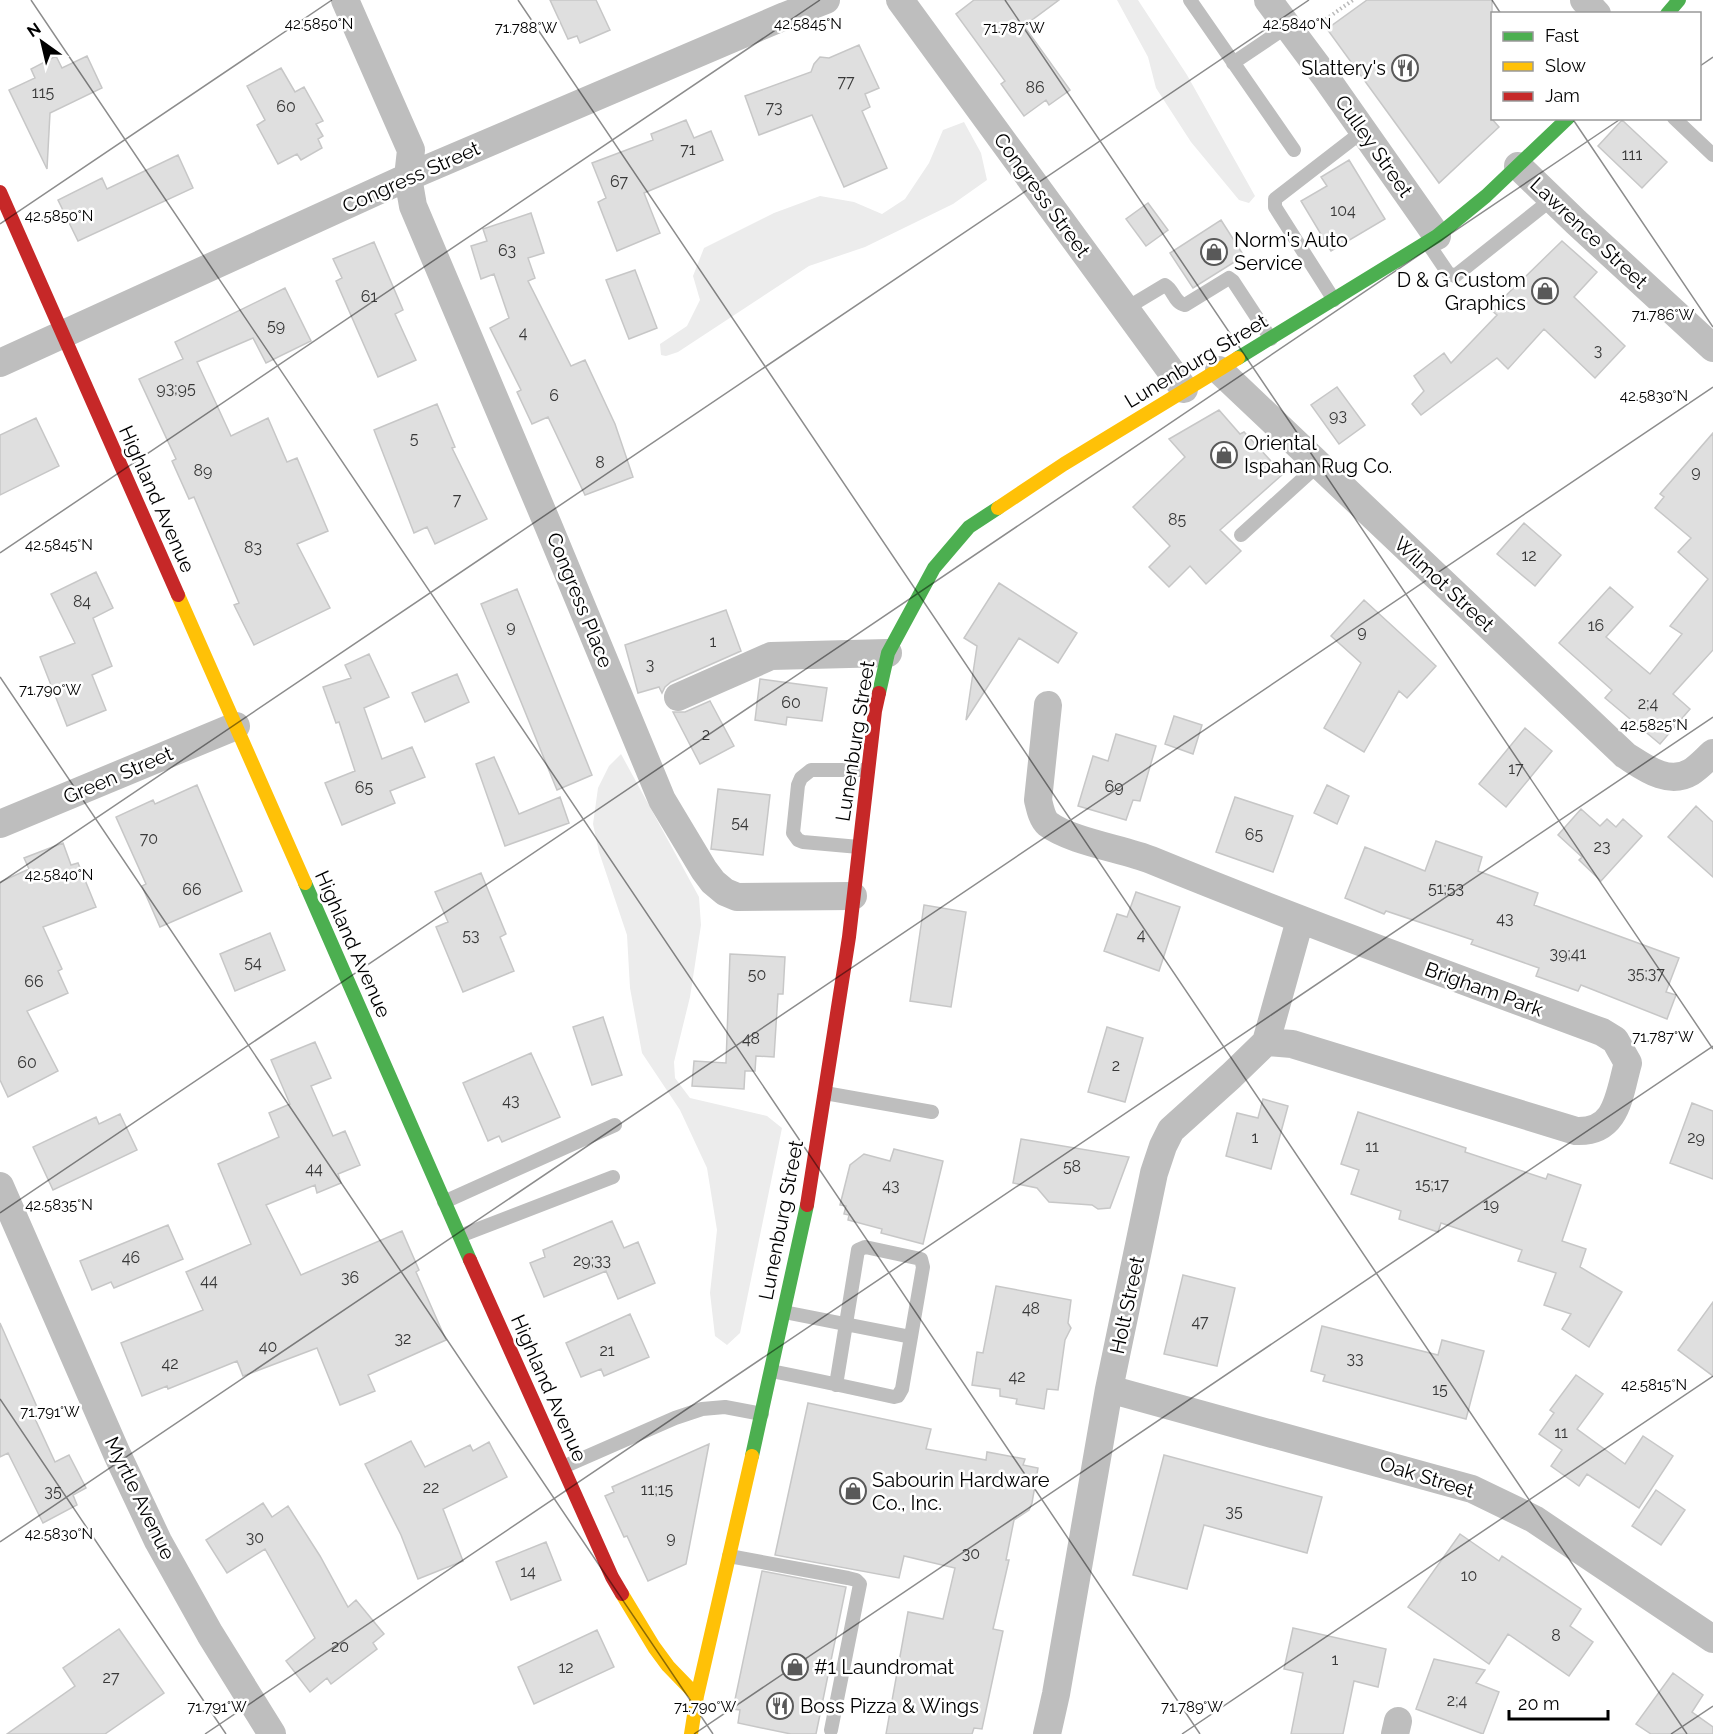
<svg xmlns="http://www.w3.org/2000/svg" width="1713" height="1734" font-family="Raleway,sans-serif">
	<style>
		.green { fill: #ececec }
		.building { fill: #dfdfdf; stroke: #c7c7c7; stroke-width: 1.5 }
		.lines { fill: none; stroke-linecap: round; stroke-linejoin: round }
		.path { stroke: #b9b9b9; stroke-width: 4; stroke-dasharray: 1.5 3; stroke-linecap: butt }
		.lane { stroke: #bebebe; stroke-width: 14 }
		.street { stroke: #bebebe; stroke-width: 28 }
		.fast { stroke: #4caf50; stroke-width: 14 }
		.slow { stroke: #ffc107; stroke-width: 14 }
		.jam { stroke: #c62828; stroke-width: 14 }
		.ticks { fill: none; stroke: #000; stroke-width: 1.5; stroke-opacity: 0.45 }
		.labels { text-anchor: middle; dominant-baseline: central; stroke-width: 5; stroke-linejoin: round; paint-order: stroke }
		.number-label { font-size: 16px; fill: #383838 }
		.poi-label { font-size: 20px; fill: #000; stroke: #fff; text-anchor: start }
		.street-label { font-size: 20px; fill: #000; stroke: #fff }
		.ticks-label { font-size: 15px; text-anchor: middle; fill: #000; stroke: #fff; stroke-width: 5; stroke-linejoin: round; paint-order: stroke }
	</style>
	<rect width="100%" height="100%" fill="#fff"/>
	<!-- green -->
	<path class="green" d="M1117,0H1138L1187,75L1255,196L1249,203L1239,200L1191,142L1156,88L1148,57Z
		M964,122L981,153L987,180L953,204L865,247L809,266L678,352L666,356L661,355L660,344L687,326L700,300L693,276L704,248L774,213L820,196L854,202L882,214L905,199L929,163L943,130Z
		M621,754L699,897L701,925L690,997L674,1062L675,1078L690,1098L767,1116L782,1128L740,1333L727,1345L715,1336L710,1293L717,1230L707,1168L680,1110L642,1053L630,988L627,935L599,852L593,824L598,788L609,766Z"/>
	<!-- building -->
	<path class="building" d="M550,0H596L610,30L580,43L577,36L568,39Z
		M974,0H1059L1024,26L1070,90L1049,105L1046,100L1024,116L1001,84L1005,81L956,14Z
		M1367,0H1492V119L1499,127L1439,183L1327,29Z
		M859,45L879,88L865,94L870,107L862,111L887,168L844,187L812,115L759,135L745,96L811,72L814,64L820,57L829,58Z
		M56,56L62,68L87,56L102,88L50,113L47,169L9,90L35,78L31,69Z
		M281,68L295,92L304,87L323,121L316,124L323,136L318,139L322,148L301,160L297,154L278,164L257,125L265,120L247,86Z
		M686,120L694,138L711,131L723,160L644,193L660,233L617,251L598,202L606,198L592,163L653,140L651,134Z
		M1622,120L1667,162L1642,188L1598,146Z
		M178,155L193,188L78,241L58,200L102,178L107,189Z
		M1349,160L1385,219L1331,251L1301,201L1327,186L1321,177Z
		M1148,203L1168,230L1146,246L1126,219Z
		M531,213L544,253L528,258L535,278L528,281L571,366L585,360L615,424L633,477L585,495L548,417L532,424L517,392L521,390L490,328L509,318L494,274L481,279L471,246L487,241L483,229Z
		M1221,220L1244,256L1193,288L1170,253Z
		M1562,241L1597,272L1574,297L1625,346L1595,378L1544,329L1508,369L1497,358L1421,415L1412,404L1424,391L1414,376L1444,353L1451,363L1497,315L1491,310Z
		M374,242L403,310L395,314L416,360L378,377L336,281L342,278L333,259Z
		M635,270L657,328L629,339L606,280Z
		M285,288L311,341L266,363L253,338L197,362L231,436L268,418L287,462L297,458L328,531L297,544L330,608L254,645L234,605L239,603L194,497L189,499L172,461L176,459L139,379L183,359L175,342Z
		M1337,387L1365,425L1339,444L1311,405Z
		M437,404L455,447L452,448L487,519L435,544L427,527L414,533L374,430Z
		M1219,410L1240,434L1244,432L1283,474L1220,530L1241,551L1206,584L1190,566L1169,587L1149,567L1170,546L1133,507L1185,457L1169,439Z
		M36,418L59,466L0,495V435Z
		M1713,433V650L1673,694L1690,709L1660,744L1605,698L1612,690L1559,643L1610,587L1633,607L1606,637L1650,674L1682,634L1670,626L1708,579L1678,552L1691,538L1655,508L1664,497L1660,494Z
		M1524,523L1561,555L1535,586L1497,554Z
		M96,572L113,608L93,618L112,666L92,675L106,710L67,726L40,657L75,643L51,594Z
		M999,583L1077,633L1058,663L1019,638L966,720L977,646L964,638Z
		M517,589L592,775L557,790L481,604Z
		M1364,600L1436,666L1407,698L1399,691L1364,752L1324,728L1361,663L1331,636Z
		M726,610L741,651L671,682L665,687L662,693L659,687L638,693L625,645Z
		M369,654L389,697L364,708L382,759L412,747L425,777L390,791L395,803L342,825L325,783L355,771L339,722L336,723L323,687L351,678L345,665Z
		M457,674L469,702L425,722L412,693Z
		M760,679L827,688L822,721L787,717L786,725L755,720Z
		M710,701L734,746L700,764L673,712H685Z
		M1174,716L1202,725L1193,754L1165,744Z
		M1525,728L1552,751L1506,807L1479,784Z
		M1116,734L1156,746L1140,801L1133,800L1126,820L1078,806L1093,756L1108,761Z
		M494,757L519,814L560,797L569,823L505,846L476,764Z
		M197,785L242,891L160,927L142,886L146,884L116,817L153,800L155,804Z
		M1327,785L1349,796L1337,824L1314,813Z
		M718,789L770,795L763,855L711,849Z
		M1235,797L1293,816L1273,872L1216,852Z
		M1696,806L1713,822V877L1668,837Z
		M1581,809L1600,826L1607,819L1616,827L1623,819L1642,836L1601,881L1579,860L1582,857L1558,835Z
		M1436,841L1482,857L1478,871L1538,893L1534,905L1679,958L1666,992L1676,995L1667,1019L1581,985L1578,991L1536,976L1539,968L1471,944L1473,940L1386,911L1384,914L1345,898L1365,847L1425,871Z
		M63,843L71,865L78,863L96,907L43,927L62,969L58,971L68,993L27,1011L58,1071L8,1097L0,1080V882L29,869L24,858Z
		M481,873L506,934L500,937L514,971L463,992L436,927L448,922L435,892Z
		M1136,892L1180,907L1159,971L1104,951L1117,914L1127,917Z
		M924,905L966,912L951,1007L910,1001Z
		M270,933L285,970L235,991L220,954Z
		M730,954L785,957L783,994H778L774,1057L756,1056L755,1071H745L744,1089L692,1086L694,1061L726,1063Z
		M603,1017L622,1075L592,1085L573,1027Z
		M1107,1027L1143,1038L1125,1102L1088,1092Z
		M315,1042L331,1078L311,1086L333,1136L345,1131L360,1165L338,1174L341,1183L317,1193L315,1185L266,1205L301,1275L402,1231L419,1270L416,1272L446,1340L368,1375L375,1391L340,1405L317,1348L243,1376L237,1361L168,1389L167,1386L142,1396L121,1343L203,1310L186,1272L251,1244L218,1164L279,1137L269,1113L290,1104L271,1060Z
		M531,1053L560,1117L502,1142L499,1136L488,1141L463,1083Z
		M1263,1099L1288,1106L1271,1169L1226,1156L1237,1113L1258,1118Z
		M1692,1103L1713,1111V1179L1670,1163Z
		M1358,1112L1466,1148L1465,1152L1546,1179L1548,1174L1581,1185L1562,1241L1586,1249L1580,1267L1622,1292L1589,1347L1562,1329L1571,1314L1544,1305L1556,1273L1518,1261L1522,1250L1441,1223L1438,1232L1399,1219L1401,1211L1351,1194L1359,1170L1341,1164Z
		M120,1114L137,1150L53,1190L33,1147L96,1117L99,1124Z
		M1021,1139L1129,1157L1110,1208L1098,1209L1092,1205L1049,1202L1037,1188L1013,1183Z
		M894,1149L943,1161L923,1244L881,1233L882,1229L848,1220L849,1215L844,1214L846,1206L840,1205L850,1165L864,1154L890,1161Z
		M612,1221L624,1248L638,1242L655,1283L618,1299L606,1271L544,1297L530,1263L545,1257L543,1250Z
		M168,1225L183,1259L114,1288L111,1282L92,1290L80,1261Z
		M1183,1275L1235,1288L1217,1366L1164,1354Z
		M996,1286L1071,1300L1068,1323L1071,1328L1065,1340L1058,1390L1047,1389L1044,1409L1016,1404L1017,1399L1000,1396V1389L972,1385L977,1352L983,1353Z
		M1713,1302V1376L1678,1350Z
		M630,1314L649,1357L604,1376L601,1369L581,1377L566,1343Z
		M0,1323L37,1407L31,1410L55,1462L69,1455L86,1488L73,1495L77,1505L43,1523L8,1453L0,1457Z
		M1322,1326L1438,1355L1442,1340L1484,1351L1466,1419L1323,1381L1325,1375L1311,1371Z
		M1576,1375L1603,1394L1577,1429L1625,1464L1643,1436L1673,1456L1639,1508L1587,1474L1579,1486L1551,1466L1562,1450L1539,1434L1554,1413L1550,1410Z
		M808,1403L931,1429L926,1449L986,1460L987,1452L1025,1459L1023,1465L1038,1468L1032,1503L1029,1510L1014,1520L1006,1560H1009L993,1629L1003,1631L982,1729L974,1728L972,1734H886L908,1612L943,1619L955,1568L904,1556L899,1578L775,1555Z
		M411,1441L425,1467L470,1445L473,1451L489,1442L507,1477L443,1509L463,1561L418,1579L401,1535L365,1464Z
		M709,1444L686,1564L648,1581L627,1536L624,1537L605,1496L614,1492L612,1487Z
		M1164,1455L1322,1497L1307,1553L1204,1525L1187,1589L1133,1575Z
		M1656,1490L1685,1510L1661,1545L1632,1526Z
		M263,1503L272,1517L288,1506L320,1556L348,1607L356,1600L384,1634L373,1643L377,1649L331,1684L327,1678L310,1692L286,1661L315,1638L265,1549L227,1573L206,1540Z
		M1460,1534L1499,1561L1502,1556L1581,1609L1570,1626L1593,1642L1569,1676L1508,1634L1489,1664L1408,1607Z
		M546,1542L561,1580L511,1600L496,1562Z
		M762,1571L846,1587L816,1734H791L738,1723L740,1710L733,1709Z
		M1293,1628L1386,1649L1378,1687L1354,1681L1343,1734H1291L1303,1673L1284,1669Z
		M119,1629L164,1693L105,1734H7L75,1686L63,1668Z
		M597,1630L614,1667L534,1704L518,1667Z
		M1434,1659L1485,1670L1476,1683L1499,1692L1483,1734L1416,1709Z
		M1673,1673L1703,1695L1692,1712L1713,1727V1734H1651L1636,1724Z"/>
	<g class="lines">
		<!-- path -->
		<path class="path" d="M1322,22L1353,0"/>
		<!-- lane -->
		<path class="lane" d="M1190,0L1294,150
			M1233,63L1288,26
			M1674,118L1713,155
			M1427,242L1448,273L1455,276L1552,199
			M1334,300L1275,207V199L1363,131
			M1125,309L1165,285C1174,290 1174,303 1185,305L1229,278L1233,281L1271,339
			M1241,535L1318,465
			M859,847L803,842L798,840L793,833L798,785L801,778L811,770H868
			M825,1093L932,1112
			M444,1202L615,1125
			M460,1236L613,1177
			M784,1312L911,1337
			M771,1371C812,1379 853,1388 894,1397L898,1396L902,1389L923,1267L921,1259L865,1247L858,1250L836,1385
			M563,1467L675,1418L702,1409L725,1407L762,1414
			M729,1556L848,1578L856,1580L860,1584L831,1730"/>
		<!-- street -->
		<path class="street" d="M345,0L411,150L408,177L413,206L548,525L662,800L704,870L713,882L725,892L737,897L853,896
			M900,0L1184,389
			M1268,0L1324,75L1437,236
			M1584,0L1597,14
			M1518,166L1576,222L1713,348
			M0,363L408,177L785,16L826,0
			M1219,370L1625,755C1644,767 1668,786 1691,772C1699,767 1706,759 1713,753
			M678,697L771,656L888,653
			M1048,705L1038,800C1040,808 1042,819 1048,824C1070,841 1123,849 1151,860C1300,921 1451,976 1602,1032L1615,1040L1628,1063C1619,1094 1618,1133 1576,1131L1292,1044L1266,1042
			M0,824L236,726
			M0,1186L117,1454L158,1541L210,1634L272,1734
			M1109,1389L1472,1489L1534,1519L1713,1639
			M1047,1734L1056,1694L1109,1389L1154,1173L1163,1146L1171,1130L1231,1076L1266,1042L1300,920
			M1395,1734L1398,1721"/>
		<!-- fast -->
		<path class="fast" d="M1667,14L1679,0
			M1238,358L1437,236L1486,196L1568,118
			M879,693L888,653L934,568L969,527L998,508
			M305,883L470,1260
			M752,1456L807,1205"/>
		<!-- slow -->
		<path class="slow" d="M998,508L1064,464L1238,358
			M178,595L305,883
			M622,1594L654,1647L668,1666L697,1696
			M691,1734L697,1696L752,1456"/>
		<!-- jam -->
		<path class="jam" d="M0,192L178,595
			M807,1205L849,937L875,711L879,693
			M470,1260L612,1577L622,1594"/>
	</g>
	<!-- ticks -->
	<path class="ticks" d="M31,0L1200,1734M518,0L1687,1734M1005,0L1713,1049M1492,0L1501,14M1700,66L1713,57M1572,118L1713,327M0,224L332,0M0,553L820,0M0,677L713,1734M0,883L1309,0M0,1213L1622,118M0,1399L226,1734M0,1542L1713,387M205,1734L1713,717M694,1734L1713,1046M1182,1734L1713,1376M1671,1734L1713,1706"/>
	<!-- icons -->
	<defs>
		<symbol id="restaurant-ring" viewBox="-11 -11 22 22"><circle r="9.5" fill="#fff" stroke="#595959" stroke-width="1.5"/><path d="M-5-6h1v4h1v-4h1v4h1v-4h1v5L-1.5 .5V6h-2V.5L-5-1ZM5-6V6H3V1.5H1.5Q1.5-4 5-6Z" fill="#595959"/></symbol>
		<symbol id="shop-ring" viewBox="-11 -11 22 22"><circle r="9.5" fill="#fff" stroke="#595959" stroke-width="1.5"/><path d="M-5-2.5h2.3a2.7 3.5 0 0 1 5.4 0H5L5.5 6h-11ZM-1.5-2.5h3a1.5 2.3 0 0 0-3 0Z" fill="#595959"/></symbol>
	</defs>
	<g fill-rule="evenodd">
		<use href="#restaurant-ring" x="1390" y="53" width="30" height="30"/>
		<use href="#shop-ring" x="1199" y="237" width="30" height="30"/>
		<use href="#shop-ring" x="1530" y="276" width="30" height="30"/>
		<use href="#shop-ring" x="1209" y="440" width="30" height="30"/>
		<use href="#shop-ring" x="838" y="1476" width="30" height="30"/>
		<use href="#shop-ring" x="780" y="1652" width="30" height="30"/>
		<use href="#restaurant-ring" x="765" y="1691" width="30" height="30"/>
	</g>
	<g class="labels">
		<!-- number labels -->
		<g class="number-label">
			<text x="846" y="81">77</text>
			<text x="1035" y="87">86</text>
			<text x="43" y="92">115</text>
			<text x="286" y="106">60</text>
			<text x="774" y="107">73</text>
			<text x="688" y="149">71</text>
			<text x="1632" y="154">111</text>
			<text x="619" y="181">67</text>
			<text x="1343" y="210">104</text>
			<text x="507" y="250">63</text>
			<text x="369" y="296">61</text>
			<text x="276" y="325">59</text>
			<text x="523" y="332">4</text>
			<text x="1598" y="350">3</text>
			<text x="176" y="388">93;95</text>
			<text x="554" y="395">6</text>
			<text x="1338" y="415">93</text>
			<text x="414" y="438">5</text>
			<text x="600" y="462">8</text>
			<text x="203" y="470">89</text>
			<text x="1696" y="471">9</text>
			<text x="457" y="499">7</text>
			<text x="1177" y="519">85</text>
			<text x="253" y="547">83</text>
			<text x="1529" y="555">12</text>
			<text x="82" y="601">84</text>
			<text x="1596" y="625">16</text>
			<text x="511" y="626">9</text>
			<text x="1362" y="631">9</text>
			<text x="713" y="641">1</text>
			<text x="650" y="664">3</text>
			<text x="791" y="702">60</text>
			<text x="1648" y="703">2;4</text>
			<text x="706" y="734">2</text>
			<text x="1516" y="768">17</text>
			<text x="1114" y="786">69</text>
			<text x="364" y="787">65</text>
			<text x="740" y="822">54</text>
			<text x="1254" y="834">65</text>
			<text x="149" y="838">70</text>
			<text x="1602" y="846">23</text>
			<text x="1446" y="888">51;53</text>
			<text x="192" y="889">66</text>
			<text x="1505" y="918">43</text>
			<text x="1141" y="934">4</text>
			<text x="471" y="935">53</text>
			<text x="1568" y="953">39;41</text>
			<text x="253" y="962">54</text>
			<text x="1646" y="973">35;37</text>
			<text x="757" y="974">50</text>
			<text x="34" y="981">66</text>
			<text x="751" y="1038">48</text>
			<text x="27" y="1062">60</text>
			<text x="1116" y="1065">2</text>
			<text x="511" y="1100">43</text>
			<text x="1255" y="1137">1</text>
			<text x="1696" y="1137">29</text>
			<text x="1372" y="1146">11</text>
			<text x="1072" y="1166">58</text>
			<text x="314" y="1168">44</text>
			<text x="1432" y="1184">15;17</text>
			<text x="891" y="1185">43</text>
			<text x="1491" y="1204">19</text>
			<text x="131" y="1257">46</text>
			<text x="592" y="1260">29;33</text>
			<text x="350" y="1277">36</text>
			<text x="209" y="1280">44</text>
			<text x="1031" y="1308">48</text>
			<text x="1200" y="1321">47</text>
			<text x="403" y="1338">32</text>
			<text x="268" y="1346">40</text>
			<text x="607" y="1350">21</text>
			<text x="1355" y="1358">33</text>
			<text x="170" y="1363">42</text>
			<text x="1017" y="1376">42</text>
			<text x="1440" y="1389">15</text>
			<text x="1561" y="1432">11</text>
			<text x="431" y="1487">22</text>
			<text x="657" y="1489">11;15</text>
			<text x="53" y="1491">35</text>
			<text x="1234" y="1511">35</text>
			<text x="255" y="1537">30</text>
			<text x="671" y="1537">9</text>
			<text x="971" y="1553">30</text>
			<text x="528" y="1571">14</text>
			<text x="1469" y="1575">10</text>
			<text x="1556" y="1635">8</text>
			<text x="340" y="1646">20</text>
			<text x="1335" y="1659">1</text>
			<text x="566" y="1667">12</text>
			<text x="111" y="1677">27</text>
			<text x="1457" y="1700">2;4</text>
		</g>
		<!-- poi labels -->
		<g class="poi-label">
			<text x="1386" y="68" text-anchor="end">Slattery's</text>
			<text x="1234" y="240">Norm's Auto<tspan x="1234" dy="23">Service</tspan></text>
			<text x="1526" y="280" text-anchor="end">D &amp; G Custom<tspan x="1526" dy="23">Graphics</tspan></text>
			<text x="1244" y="443">Oriental<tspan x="1244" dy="23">Ispahan Rug Co.</tspan></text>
			<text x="872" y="1480">Sabourin Hardware<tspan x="872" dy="23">Co., Inc.</tspan></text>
			<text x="814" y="1667">#1 Laundromat</text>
			<text x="800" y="1706">Boss Pizza &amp; Wings</text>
		</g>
		<!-- street labels -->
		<g class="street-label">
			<text transform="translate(1374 146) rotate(55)">Culley Street</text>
			<text transform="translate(411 177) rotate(-24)">Congress Street</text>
			<text transform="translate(1042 195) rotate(54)">Congress Street</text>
			<text transform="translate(1589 233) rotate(43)">Lawrence Street</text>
			<text transform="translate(1196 361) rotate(-31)">Lunenburg Street</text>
			<text transform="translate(157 499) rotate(66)">Highland Avenue</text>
			<text transform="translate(1444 584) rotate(43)">Wilmot Street</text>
			<text transform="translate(580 600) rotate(68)">Congress Place</text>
			<text transform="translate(855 741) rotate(-81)">Lunenburg Street</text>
			<text transform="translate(118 775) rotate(-23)">Green Street</text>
			<text transform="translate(353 944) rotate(66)">Highland Avenue</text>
			<text transform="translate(1484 989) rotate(20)">Brigham Park</text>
			<text transform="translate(781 1220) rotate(-79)">Lunenburg Street</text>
			<text transform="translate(1127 1305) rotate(-78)">Holt Street</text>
			<text transform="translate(549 1388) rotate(66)">Highland Avenue</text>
			<text transform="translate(1427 1477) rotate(17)">Oak Street</text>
			<text transform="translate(140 1498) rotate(64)">Myrtle Avenue</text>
		</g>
	</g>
	<g class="ticks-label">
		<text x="319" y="29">42.5850°N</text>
		<text x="808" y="29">42.5845°N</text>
		<text x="1297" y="29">42.5840°N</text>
		<text x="526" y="33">71.788°W</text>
		<text x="1014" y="33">71.787°W</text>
		<text x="59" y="221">42.5850°N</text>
		<text x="1663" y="320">71.786°W</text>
		<text x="1654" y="401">42.5830°N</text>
		<text x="59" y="550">42.5845°N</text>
		<text x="50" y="695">71.790°W</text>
		<text x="1654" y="730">42.5825°N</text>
		<text x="59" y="880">42.5840°N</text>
		<text x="1663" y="1042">71.787°W</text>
		<text x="59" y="1210">42.5835°N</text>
		<text x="1654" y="1390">42.5815°N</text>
		<text x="50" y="1417">71.791°W</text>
		<text x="59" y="1539">42.5830°N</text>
		<text x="217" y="1712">71.791°W</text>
		<text x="705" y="1712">71.790°W</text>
		<text x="1192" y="1712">71.789°W</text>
	</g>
	<!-- legend -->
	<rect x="1491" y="12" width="210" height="108" fill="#ffffff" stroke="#999999" stroke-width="1.5"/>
	<rect x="1503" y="32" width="30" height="9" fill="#4caf50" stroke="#999999" stroke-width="1.5"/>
	<text x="1545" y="42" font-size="18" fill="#000000">Fast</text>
	<rect x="1503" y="62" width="30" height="9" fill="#ffc107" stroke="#999999" stroke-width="1.5"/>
	<text x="1545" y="72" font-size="18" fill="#000000">Slow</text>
	<rect x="1503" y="92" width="30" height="9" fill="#c62828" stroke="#999999" stroke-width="1.5"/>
	<text x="1545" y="102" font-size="18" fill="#000000">Jam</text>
	<!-- north arrow -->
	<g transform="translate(42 42) rotate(326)" stroke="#ffffff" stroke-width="4.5" paint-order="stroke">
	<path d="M0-4.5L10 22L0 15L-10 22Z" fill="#000000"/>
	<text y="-9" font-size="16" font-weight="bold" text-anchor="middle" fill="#000000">N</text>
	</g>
	<!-- scale -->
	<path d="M1509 1710v9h99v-9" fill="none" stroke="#000000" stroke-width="3"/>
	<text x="1518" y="1710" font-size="18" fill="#000000" stroke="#ffffff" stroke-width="4.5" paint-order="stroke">20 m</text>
</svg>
